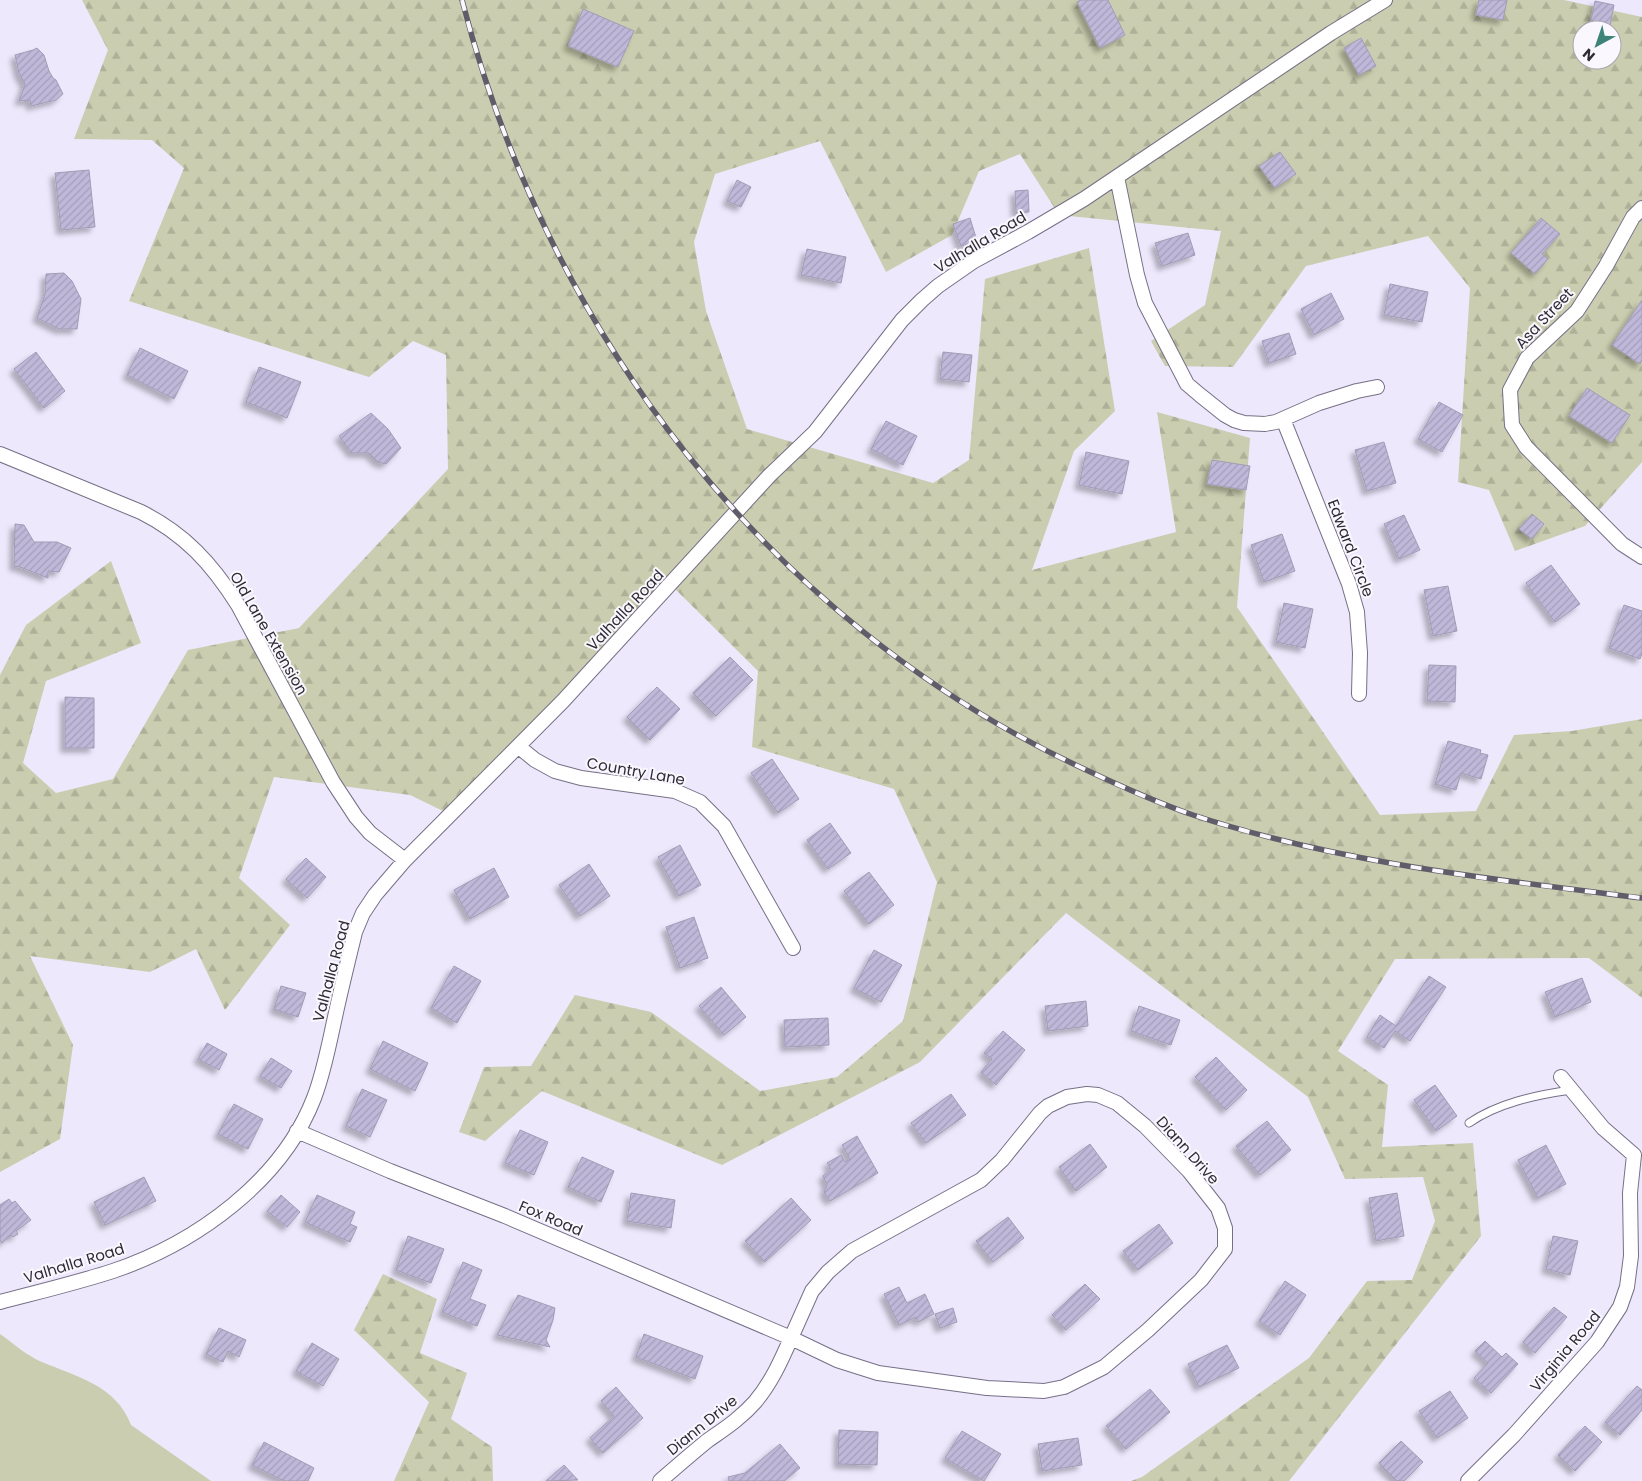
<svg xmlns="http://www.w3.org/2000/svg" width="1642" height="1481" font-family="Poppins,sans-serif">
	<style>
		.green { fill: #cacdaf }
		.forest { fill: url(#forest-firs); fill-rule: evenodd }
		.building { fill: url(#building-hatch); stroke: #a19cb5; filter: url(#shadow) }
		.lines { fill: none; stroke-linecap: round; stroke-linejoin: round }
		.lane-casing { stroke: #767086; stroke-width: 9 }
		.street-casing { stroke: #767086; stroke-width: 16 }
		.lane { stroke: #fff; stroke-width: 7 }
		.street { stroke: #fff; stroke-width: 14 }
		.rail-casing { stroke: #605c69; stroke-width: 5.5 }
		.rail { stroke: #faf8fe; stroke-width: 4; stroke-dasharray: 11; stroke-linecap: butt }
		.labels { text-anchor: middle; dominant-baseline: central; stroke-width: 4; stroke-linejoin: round; paint-order: stroke }
		.street-label { font-size: 15px; fill: #2e2b35; stroke: #faf8fe }
	</style>
	<defs>
		<pattern id="forest-firs" width="22" height="20" patternUnits="userSpaceOnUse" patternTransform="scale(1.25)"><rect width="22" height="20" fill="#cacdaf"/><path d="M5 1l3.5 6h-7zM16 11l3.5 6h-7z" fill="#aeb097"/></pattern>
		<pattern id="building-hatch" width="6" height="6" patternUnits="userSpaceOnUse" patternTransform="scale(1.25)"><rect width="6" height="6" fill="#bfb8d9"/><path d="M-1 1l2-2M0 6l6-6M5 7l2-2" fill="none" stroke="#a49ebb"/></pattern>
		<filter id="shadow"><feDropShadow dx="-4.5" dy="4.5" stdDeviation="2.5" flood-color="#0004"/></filter>
	</defs>
	<rect width="100%" height="100%" fill="#eee8fd"/>
	<!-- green -->
	<path class="green" d="M0,1334C13,1343 27,1356 42,1362C77,1377 116,1385 131,1425L211,1481H0Z"/>
	<!-- forest -->
	<path class="forest" d="M82,0H1564L1642,17V462L1585,526L1515,551L1489,490L1458,482L1470,288L1428,236L1306,266L1233,367L1165,366L1151,341L1205,305L1221,231L1059,215L1020,154L979,171L952,235L886,272L820,141L715,174L694,242L706,311L747,429L933,483L969,460L985,279L1089,248L1115,411L1074,451L1032,570L1176,532L1157,412L1250,438L1237,607L1380,815L1476,811L1514,735L1572,731L1642,719V998L1589,958L1395,959L1338,1051L1388,1085L1382,1147L1473,1143L1481,1236L1289,1481H1131L1142,1477L1309,1358L1367,1281L1412,1280L1435,1221L1423,1177L1345,1179L1308,1097L1066,913L920,1062L722,1165L542,1091L485,1141L459,1132L484,1067L531,1066L575,995L651,1012L760,1091L837,1077L903,1021L937,882L894,789L752,747L758,671L672,586L445,812L410,795L274,777L239,878L290,925L225,1010L196,949L150,972L30,956L73,1045L60,1139L0,1172V675L26,625L111,561L141,643L46,681L23,763L56,793L113,779L188,650L299,628L448,469L446,355L413,341L369,377L129,301L184,168L152,140L74,139L108,50ZM1582,30H1612V60H1582Z
		M383,1274L437,1299L420,1353L467,1373L451,1419L492,1447L493,1481H394L429,1402L354,1330Z"/>
	<!-- building -->
	<path class="building" d="M1081,0H1108L1125,35L1100,48L1077,2Z
		M1479,0H1507L1503,20L1476,15Z
		M1595,1L1614,5L1609,30H1589Z
		M583,9L634,31L618,67L568,46Z
		M1361,38L1376,66L1359,75L1344,48Z
		M37,48L44,55L49,71L53,78L56,80L63,94L56,100L31,106L30,100L19,101L25,84L19,73L15,55L33,50Z
		M1280,152L1296,174L1275,188L1259,166Z
		M89,170L95,227L61,230L55,173Z
		M737,180L751,187L741,207L727,201Z
		M1028,190L1029,212L1016,213L1015,191Z
		M970,218L977,241L961,246L953,224Z
		M1541,218L1560,234L1542,254L1548,259L1535,274L1511,253Z
		M1188,233L1195,255L1162,266L1155,243Z
		M807,249L846,257L841,283L801,275Z
		M64,273L72,281L81,299L77,329H59L37,318L45,294L46,274Z
		M1390,284L1428,292L1422,322L1384,315Z
		M1331,293L1344,319L1314,335L1301,309Z
		M1642,300V360L1640,364L1612,345Z
		M1289,333L1296,354L1269,363L1262,341Z
		M140,348L188,371L174,399L127,375Z
		M36,352L65,391L44,408L14,369Z
		M943,352L972,355L969,382L940,379Z
		M259,367L301,382L287,418L246,402Z
		M1587,388L1630,415L1612,443L1569,416Z
		M1439,402L1463,415L1442,452L1418,439Z
		M371,413L388,429L401,448L386,464L378,462L369,453H352L339,436Z
		M886,421L917,436L903,465L871,449Z
		M1384,442L1396,483L1367,491L1355,450Z
		M1086,452L1129,461L1122,494L1079,485Z
		M1212,460L1250,466L1246,490L1207,484Z
		M1532,514L1544,524L1532,539L1519,529Z
		M1404,515L1420,550L1399,559L1384,524Z
		M15,524L24,525L34,542H57L71,548L59,572L48,571V578L20,567L14,566Z
		M1282,534L1295,571L1264,582L1251,545Z
		M1551,565L1580,604L1555,622L1526,583Z
		M1448,586L1457,631L1433,636L1424,590Z
		M1284,603L1313,609L1305,648L1276,642Z
		M1624,605L1642,611V654L1640,659L1609,648Z
		M730,657L753,680L716,716L693,693Z
		M1429,665L1456,666L1455,702L1427,701Z
		M657,687L680,709L650,740L627,717Z
		M65,697L94,698V748H65Z
		M1448,741L1481,750L1480,753L1488,755L1481,779L1461,773L1456,790L1435,784Z
		M772,759L799,799L778,813L751,773Z
		M830,823L851,853L828,869L807,840Z
		M680,845L701,885L679,896L658,857Z
		M306,858L326,877L307,898L286,879Z
		M589,864L610,896L580,916L559,885Z
		M494,868L509,897L470,919L454,890Z
		M869,872L894,905L869,924L844,891Z
		M694,917L708,958L680,968L666,927Z
		M874,950L902,965L881,1002L854,988Z
		M454,966L481,981L457,1023L431,1008Z
		M1429,976L1446,987L1410,1041L1395,1031L1384,1048L1367,1037L1380,1015L1396,1026Z
		M1582,978L1591,1002L1555,1017L1545,992Z
		M281,986L306,993L298,1017L274,1009Z
		M721,987L746,1017L724,1035L699,1006Z
		M1086,1001L1088,1026L1048,1031L1045,1006Z
		M1139,1006L1180,1020L1171,1045L1131,1031Z
		M828,1018L829,1045L785,1047L784,1020Z
		M1003,1031L1025,1050L996,1085L981,1072L992,1059L984,1053Z
		M383,1041L428,1063L415,1091L370,1069Z
		M207,1043L227,1054L219,1070L198,1059Z
		M1216,1057L1247,1090L1226,1110L1195,1077Z
		M271,1058L292,1071L281,1088L260,1076Z
		M1435,1085L1457,1116L1436,1131L1414,1100Z
		M362,1089L387,1100L370,1137L346,1126Z
		M951,1094L966,1115L926,1143L911,1123Z
		M234,1104L263,1119L248,1149L218,1134Z
		M1267,1121L1291,1150L1260,1175L1236,1146Z
		M520,1130L548,1142L534,1175L505,1163Z
		M857,1136L878,1173L830,1201L824,1192L827,1185L823,1176L831,1169L827,1163L841,1155L845,1162L850,1159L842,1145Z
		M1090,1144L1107,1167L1076,1191L1059,1167Z
		M1546,1145L1566,1184L1538,1198L1518,1160Z
		M582,1157L614,1171L601,1202L568,1187Z
		M144,1177L156,1201L105,1225L94,1202Z
		M631,1193L675,1200L671,1228L627,1221Z
		M1397,1193L1404,1236L1376,1241L1369,1198Z
		M281,1195L300,1212L287,1227L267,1211Z
		M317,1195L355,1212L350,1224L357,1227L350,1242L305,1222Z
		M791,1198L811,1220L765,1262L745,1241Z
		M9,1199L12,1203L15,1201L31,1220L16,1231L18,1234L13,1237L11,1235L2,1243L0,1240V1205Z
		M1008,1217L1024,1238L993,1262L976,1241Z
		M1159,1224L1173,1243L1138,1270L1123,1251Z
		M408,1236L444,1249L431,1283L396,1270Z
		M1553,1236L1578,1241L1570,1275L1546,1269Z
		M463,1262L482,1270L470,1299L486,1305L477,1326L442,1312Z
		M1285,1281L1306,1295L1280,1335L1259,1321Z
		M1085,1284L1100,1299L1066,1330L1052,1315Z
		M899,1287L907,1303L925,1294L934,1314L918,1322L916,1317L899,1325L884,1294Z
		M518,1295L555,1308L553,1320L546,1340L550,1347L497,1335Z
		M1554,1307L1567,1317L1535,1353L1523,1342Z
		M953,1308L957,1322L940,1328L935,1314Z
		M219,1328L246,1340L239,1357L228,1351L223,1362L206,1354Z
		M644,1334L703,1356L695,1379L636,1357Z
		M1485,1341L1502,1357L1506,1353L1518,1364L1491,1393L1474,1378L1488,1363L1475,1351Z
		M312,1343L339,1359L323,1386L296,1371Z
		M1227,1345L1239,1368L1199,1387L1188,1364Z
		M1637,1386L1642,1390V1410L1620,1435L1605,1422Z
		M616,1387L643,1418L603,1453L590,1438L614,1416L601,1401Z
		M1150,1389L1170,1412L1126,1449L1106,1426Z
		M1450,1391L1468,1418L1437,1438L1419,1411Z
		M1585,1426L1602,1442L1575,1471L1558,1455Z
		M839,1430L878,1432L877,1465L838,1464Z
		M962,1431L1001,1454L984,1481L945,1458Z
		M1078,1438L1082,1465L1042,1471L1038,1444Z
		M1401,1441L1423,1462L1404,1481H1397L1379,1463Z
		M264,1442L314,1468L308,1481H284L252,1465Z
		M780,1444L800,1468L784,1481H729L728,1477L745,1473Z
		M564,1465L578,1480L546,1481Z"/>
	<g class="lines">
		<defs>
			<path id="lane" d="M1469,1123C1498,1103 1536,1095 1571,1090"/>
			<path id="street" d="M1117,177L1137,275L1145,303L1187,384L1200,395L1225,415L1234,420L1244,423L1265,424L1276,422L1319,403L1357,391L1377,387
				M1642,208L1633,217L1606,266L1577,311L1527,358L1510,390L1512,425L1526,447L1622,544L1642,557
				M1283,419L1349,584L1357,612L1360,653L1359,694
				M0,454L141,512C185,534 212,564 238,605L333,782L356,817L370,833L405,860
				M519,747L535,760L555,771L581,778L675,791L700,802L724,826L793,948
				M1561,1077L1603,1128L1634,1155
				M1087,1094L1098,1095L1117,1103L1145,1126L1189,1171L1218,1208L1225,1228V1249L1201,1280L1148,1330L1104,1367L1064,1387L1044,1391L987,1388L878,1373L837,1360L791,1338L812,1291L828,1272L852,1251L981,1180L1002,1160L1040,1113L1048,1106L1067,1097Z
				M297,1131L390,1171L505,1216L791,1338C781,1361 771,1383 755,1402C741,1418 724,1429 707,1441C691,1454 675,1468 660,1481
				M0,1302C38,1292 76,1283 113,1271C196,1243 282,1181 314,1098C324,1072 329,1044 335,1017C341,989 348,961 355,932L363,913L375,895L405,860L563,701L769,476L815,432L902,320L922,300L938,286L974,261L1028,232L1084,199L1331,33L1385,0
				M1468,1481L1514,1435L1597,1342L1620,1307L1627,1287L1631,1256L1630,1193L1634,1155"/>
		</defs>
		<!-- lane casing -->
		<use href="#lane" class="lane-casing"/>
		<!-- street casing -->
		<use href="#street" class="street-casing"/>
		<!-- lane -->
		<use href="#lane" class="lane"/>
		<!-- street -->
		<use href="#street" class="street"/>
		<defs>
			<path id="rail" d="M462,0C548,333 768,621 1082,768C1118,785 1155,802 1193,815C1339,863 1490,879 1642,898"/>
		</defs>
		<!-- rail casing -->
		<use href="#rail" class="rail-casing"/>
		<!-- rail -->
		<use href="#rail" class="rail"/>
	</g>
	<g class="labels">
		<!-- street labels -->
		<g class="street-label">
			<text transform="translate(980 242) rotate(-31)">Valhalla Road</text>
			<text transform="translate(1544 318) rotate(-47)">Asa Street</text>
			<text transform="translate(1351 548) rotate(69)">Edward Circle</text>
			<text transform="translate(625 610) rotate(-47)">Valhalla Road</text>
			<text transform="translate(269 633) rotate(60)">Old Lane Extension</text>
			<text transform="translate(636 771) rotate(10)">Country Lane</text>
			<text transform="translate(331 971) rotate(-75)">Valhalla Road</text>
			<text transform="translate(1188 1150) rotate(48)">Diann Drive</text>
			<text transform="translate(551 1218) rotate(23)">Fox Road</text>
			<text transform="translate(74 1263) rotate(-17)">Valhalla Road</text>
			<text transform="translate(1565 1351) rotate(-50)">Virginia Road</text>
			<text transform="translate(702 1425) rotate(-39)">Diann Drive</text>
		</g>
	</g>
	<!-- north arrow -->
	<g transform="translate(1597 45) rotate(220)"><circle r="24" fill="#faf8fe" stroke="#a8a6ae"/>
	<path d="M0-4L9 19L0 12L-9 19Z" fill="#3d8378"/>
	<text y="-8" font-size="14" font-weight="bold" text-anchor="middle" fill="#2e2b35">N</text>
	</g>
</svg>
